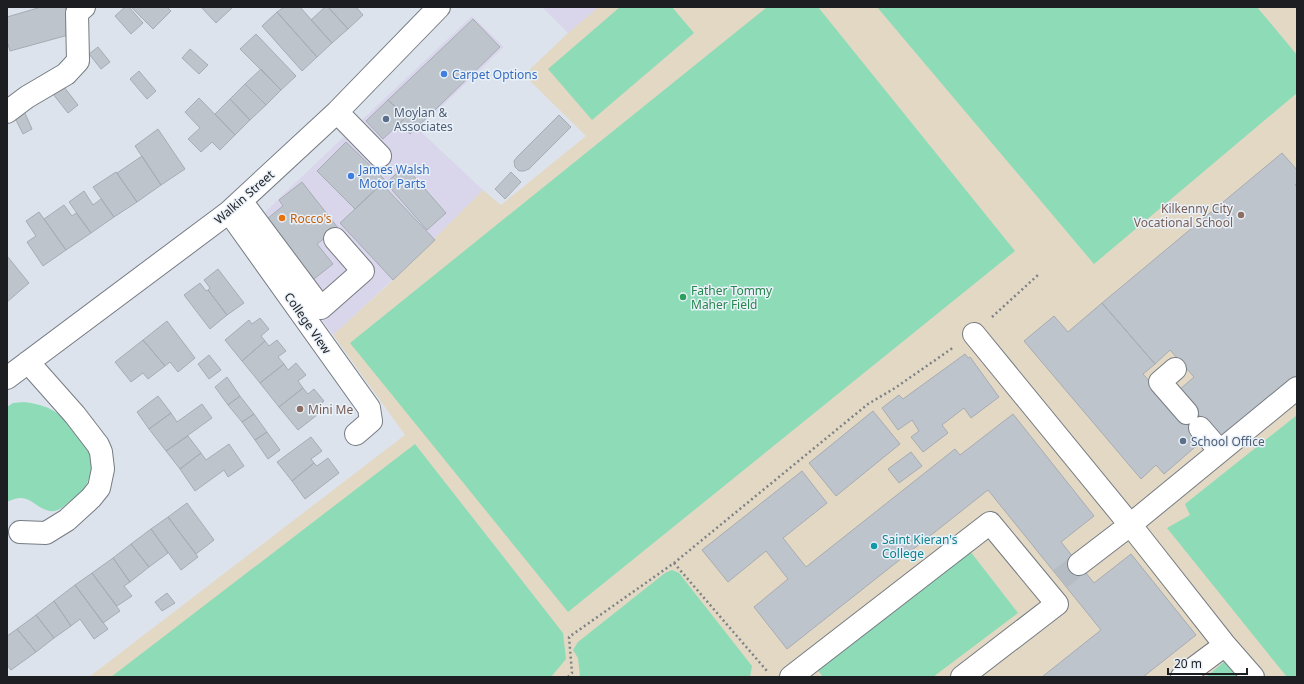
<svg xmlns="http://www.w3.org/2000/svg" width="1304" height="684" font-family="'Noto Sans',sans-serif">
	<style>
		.commercial { fill: #d9d6ec }
		.education { fill: #e2d8c3 }
		.green { fill: #8ddcb7 }
		.building { fill: #bec4cc; stroke: #a6acb4 }
		.lines { fill: none; stroke-linecap: round; stroke-linejoin: round }
		.minor-tunnel { stroke: #b6bcc3; stroke-width: 22; stroke-dasharray: 22 11; stroke-linecap: butt }
		.minor-casing { stroke: #767c83; stroke-width: 24 }
		.path { stroke: #7e8288; stroke-width: 2.5; stroke-dasharray: 2 3; stroke-linecap: butt }
		.minor { stroke: #fff; stroke-width: 22 }
		.shop-dot { fill: #3f7fe0; stroke: #eaf1f9; stroke-width: 1.5 }
		.service-dot { fill: #5c6f8a; stroke: #eaf1f9; stroke-width: 1.5 }
		.education-dot { fill: #8d6e63; stroke: #eaf1f9; stroke-width: 1.5 }
		.food-dot { fill: #e8710a; stroke: #eaf1f9; stroke-width: 1.5 }
		.leisure-dot { fill: #2e9e5b; stroke: #eaf1f9; stroke-width: 1.5 }
		.culture-dot { fill: #0f9aa8; stroke: #eaf1f9; stroke-width: 1.5 }
		.labels { text-anchor: middle; dominant-baseline: central; stroke-width: 3; stroke-linejoin: round; paint-order: stroke }
		.shop-label { font-size: 12px; fill: #366cbe; stroke: #eaf1f9; text-anchor: start }
		.service-label { font-size: 12px; fill: #4e5e75; stroke: #eaf1f9; text-anchor: start }
		.street-label { font-size: 12px; fill: #1c1e21; stroke: #eaf1f9 }
		.education-label { font-size: 12px; fill: #785e54; stroke: #eaf1f9; text-anchor: end }
		.food-label { font-size: 12px; fill: #c56008; stroke: #eaf1f9; text-anchor: start }
		.leisure-label { font-size: 12px; fill: #27864d; stroke: #eaf1f9; text-anchor: start }
		.culture-label { font-size: 12px; fill: #0d838f; stroke: #eaf1f9; text-anchor: start }
	</style>
	<rect width="100%" height="100%" fill="#dde3ec"/>
	<!-- commercial -->
	<path class="commercial" d="M542,7H599L568,33Z
		M472,16L504,47L418,129L483,190L435,240L333,335L254,225L276,201Z"/>
	<!-- education -->
	<path class="education" d="M599,7H1297V677H89L405,435L333,335L393,280L483,190L501,205L586,136L524,75L568,33Z"/>
	<!-- green -->
	<path class="green" d="M620,7H672L694,33L592,120L548,69Z
		M767,7H818L1015,251L568,612L350,343Z
		M877,7H1257L1297,55V93L1094,264Z
		M24,402C61,406 70,424 90,452C94,465 90,483 81,492C77,496 73,499 69,502C63,507 58,512 50,511C33,508 30,490 7,502V407L13,403Z
		M1297,415V677H1287L1167,528L1190,515L1185,504Z
		M415,444L563,633L566,659L551,677H111Z
		M970,551L1018,613L933,677H823L816,668Z
		M672,570L679,573L752,666L750,677H580L578,658L573,650L578,642L665,573Z
		M1225,661L1238,677H1206Z"/>
	<!-- building -->
	<path class="building" d="M41,7H65L72,34L10,51L7,41V17Z
		M125,7H129L143,23L131,34L115,16Z
		M131,7H167L171,11L153,29Z
		M201,7H233L216,23Z
		M284,7H300L332,43L317,57L277,12Z
		M325,7H328L348,29L332,43L311,20Z
		M328,7H356L363,15L348,29Z
		M277,12L317,57L302,71L262,26Z
		M473,19L500,47L410,134L400,123L406,117L388,100Z
		M256,34L296,76L281,90L240,49Z
		M98,47L110,62L101,69L89,54Z
		M190,49L208,65L199,74L182,58Z
		M261,69L281,90L266,105L245,84Z
		M139,71L156,91L147,99L130,79Z
		M245,84L266,105L250,120L230,99Z
		M64,87L78,105L68,113L53,94Z
		M199,98L235,135L220,150L212,142L201,152L188,139L200,128L185,112Z
		M230,99L250,120L235,135L215,114Z
		M388,100L406,117L383,139L366,121Z
		M24,111L32,129L23,134L14,116Z
		M559,115L571,127L529,169L524,171H519L515,167L514,161L517,157Z
		M158,129L185,169L161,185L135,146Z
		M346,142L385,180L355,209L317,171Z
		M1282,153L1297,170V183L1295,185L1297,187V376L1219,439L1178,391L1194,377L1170,350L1155,364L1102,303Z
		M142,156L161,185L137,202L117,173Z
		M405,166L446,213L427,230L386,183Z
		M116,172L137,202L114,217L93,187Z
		M511,172L521,182L505,199L495,189Z
		M302,182L338,228L317,244L333,264L310,282L262,223L283,206L279,200Z
		M382,184L435,240L393,280L340,223Z
		M84,191L93,205L101,199L114,217L91,233L69,202Z
		M64,205L72,216L76,213L91,233L66,250L44,219Z
		M39,212L66,250L43,266L27,242L36,236L26,221Z
		M7,256L29,283L7,302Z
		M218,269L244,303L227,315L208,290L210,288L204,280Z
		M200,283L206,291L208,290L227,315L210,329L184,295Z
		M1102,303L1155,364L1143,374L1181,418L1193,408L1206,423L1202,441L1164,474L1156,465L1141,479L1024,341L1054,316L1068,332Z
		M260,318L269,329L261,336L265,341L242,361L225,340L249,320L252,324Z
		M167,321L195,358L178,372L170,362L165,366L143,340Z
		M143,340L165,366L148,379L143,373L131,382L115,362Z
		M277,340L286,351L278,357L284,364L260,383L242,361L265,341L269,346Z
		M965,354L968,358L970,357L999,397L971,418L964,408L942,425L948,433L923,452L911,437L919,431L912,420L898,430L882,408L899,395L903,399Z
		M209,355L221,370L209,379L198,364Z
		M296,363L306,375L298,381L303,388L279,407L260,383L284,364L288,370Z
		M227,377L240,396L228,405L215,387Z
		M303,388L308,394L314,389L324,401L318,406L322,411L298,430L279,407Z
		M158,396L171,413L149,429L137,412Z
		M240,396L254,414L242,422L228,405Z
		M202,404L212,418L166,451L149,429L171,413L177,422Z
		M873,411L900,444L836,496L809,463Z
		M254,414L267,432L255,440L242,422Z
		M1013,414L1094,516L1061,542L1094,583L1131,554L1196,635L1143,677H1042L1101,630L988,490L787,649L754,607L788,579L766,551L728,582L702,550L802,471L827,503L783,538L806,567L955,449L960,455Z
		M267,432L280,450L268,459L255,440Z
		M188,436L201,453L180,469L166,451Z
		M311,437L322,451L311,459L314,463L292,481L277,462Z
		M229,444L244,466L228,477L224,470L195,491L180,469L201,453L206,460Z
		M911,452L922,466L899,483L888,469Z
		M328,458L339,473L305,499L292,481L314,463L317,466Z
		M187,503L214,540L196,554L168,517Z
		M168,517L198,557L181,570L151,529Z
		M151,529L168,553L149,567L131,544Z
		M131,544L149,567L130,582L113,558Z
		M113,558L130,582L124,586L132,596L117,606L92,573Z
		M92,573L120,611L103,623L75,585Z
		M75,585L108,629L94,639L80,619L71,626L54,601Z
		M167,593L175,603L162,611L155,602Z
		M54,601L71,626L54,638L36,615Z
		M36,615L54,638L36,652L17,629Z
		M17,629L36,652L11,670L7,665V636Z"/>
	<g class="lines">
		<!-- minor-tunnel -->
		<path class="minor-tunnel" d="M1060,579L1079,564"/>
		<defs>
			<path id="minor" d="M7,112L27,97L66,74L78,61L77,13L84,7
				M337,112L380,156
				M241,201L321,308L363,271L335,239
				M229,212L369,408L371,421L356,434
				M974,334L1136,532L1225,645L1253,677
				M1175,369L1160,382L1187,413
				M7,378L229,212L337,112L439,7
				M1200,428L1220,451
				M20,532L46,533L67,520L91,498L99,488L103,469L101,452L98,445L75,415L28,362
				M1079,564L1130,525L1297,388
				M791,677L990,523L1057,604L962,677
				M1182,677L1225,645"/>
		</defs>
		<!-- minor casing -->
		<use href="#minor" class="minor-casing"/>
		<!-- path -->
		<path class="path" d="M992,317L1038,275
			M674,563L767,671
			M568,677L572,673L569,637L674,563L868,404L895,388L954,347"/>
		<!-- minor -->
		<use href="#minor" class="minor"/>
	</g>
	<!-- markers -->
	<g class="shop-dot">
		<circle cx="444" cy="74" r="4"/>
		<circle cx="351" cy="176" r="4"/>
	</g>
	<g class="service-dot">
		<circle cx="386" cy="119" r="4"/>
		<circle cx="1183" cy="441" r="4"/>
	</g>
	<g class="education-dot">
		<circle cx="1241" cy="215" r="4"/>
		<circle cx="300" cy="409" r="4"/>
	</g>
	<circle class="food-dot" cx="282" cy="218" r="4"/>
	<circle class="leisure-dot" cx="683" cy="297" r="4"/>
	<circle class="culture-dot" cx="874" cy="546" r="4"/>
	<g class="labels">
		<!-- shop labels -->
		<g class="shop-label">
			<text x="452" y="74">Carpet Options</text>
			<text x="359" y="169">James Walsh<tspan x="359" dy="14">Motor Parts</tspan></text>
		</g>
		<!-- service labels -->
		<g class="service-label">
			<text x="394" y="112">Moylan &amp;<tspan x="394" dy="14">Associates</tspan></text>
			<text x="1191" y="441">School Office</text>
		</g>
		<!-- street labels -->
		<g class="street-label">
			<text transform="translate(244 197) rotate(-41)">Walkin Street</text>
			<text transform="translate(308 323) rotate(55)">College View</text>
		</g>
		<!-- education labels -->
		<g class="education-label">
			<text x="1233" y="208">Kilkenny City<tspan x="1233" dy="14">Vocational School</tspan></text>
			<text x="308" y="409" text-anchor="start">Mini Me</text>
		</g>
		<!-- food labels -->
		<g class="food-label">
			<text x="290" y="218">Rocco's</text>
		</g>
		<!-- leisure labels -->
		<g class="leisure-label">
			<text x="691" y="290">Father Tommy<tspan x="691" dy="14">Maher Field</tspan></text>
		</g>
		<!-- culture labels -->
		<g class="culture-label">
			<text x="882" y="539">Saint Kieran's<tspan x="882" dy="14">College</tspan></text>
		</g>
	</g>
	<!-- border -->
	<rect width="1304" height="684" fill="none" stroke="#1c1e21" stroke-width="16"/>
	<!-- scale -->
	<path d="M1168 668v6h79v-6" fill="none" stroke="#1c1e21" stroke-width="2"/>
	<text x="1174" y="668" font-size="12" fill="#1c1e21" stroke="#eaf1f9" stroke-width="3" paint-order="stroke">20 m</text>
</svg>
